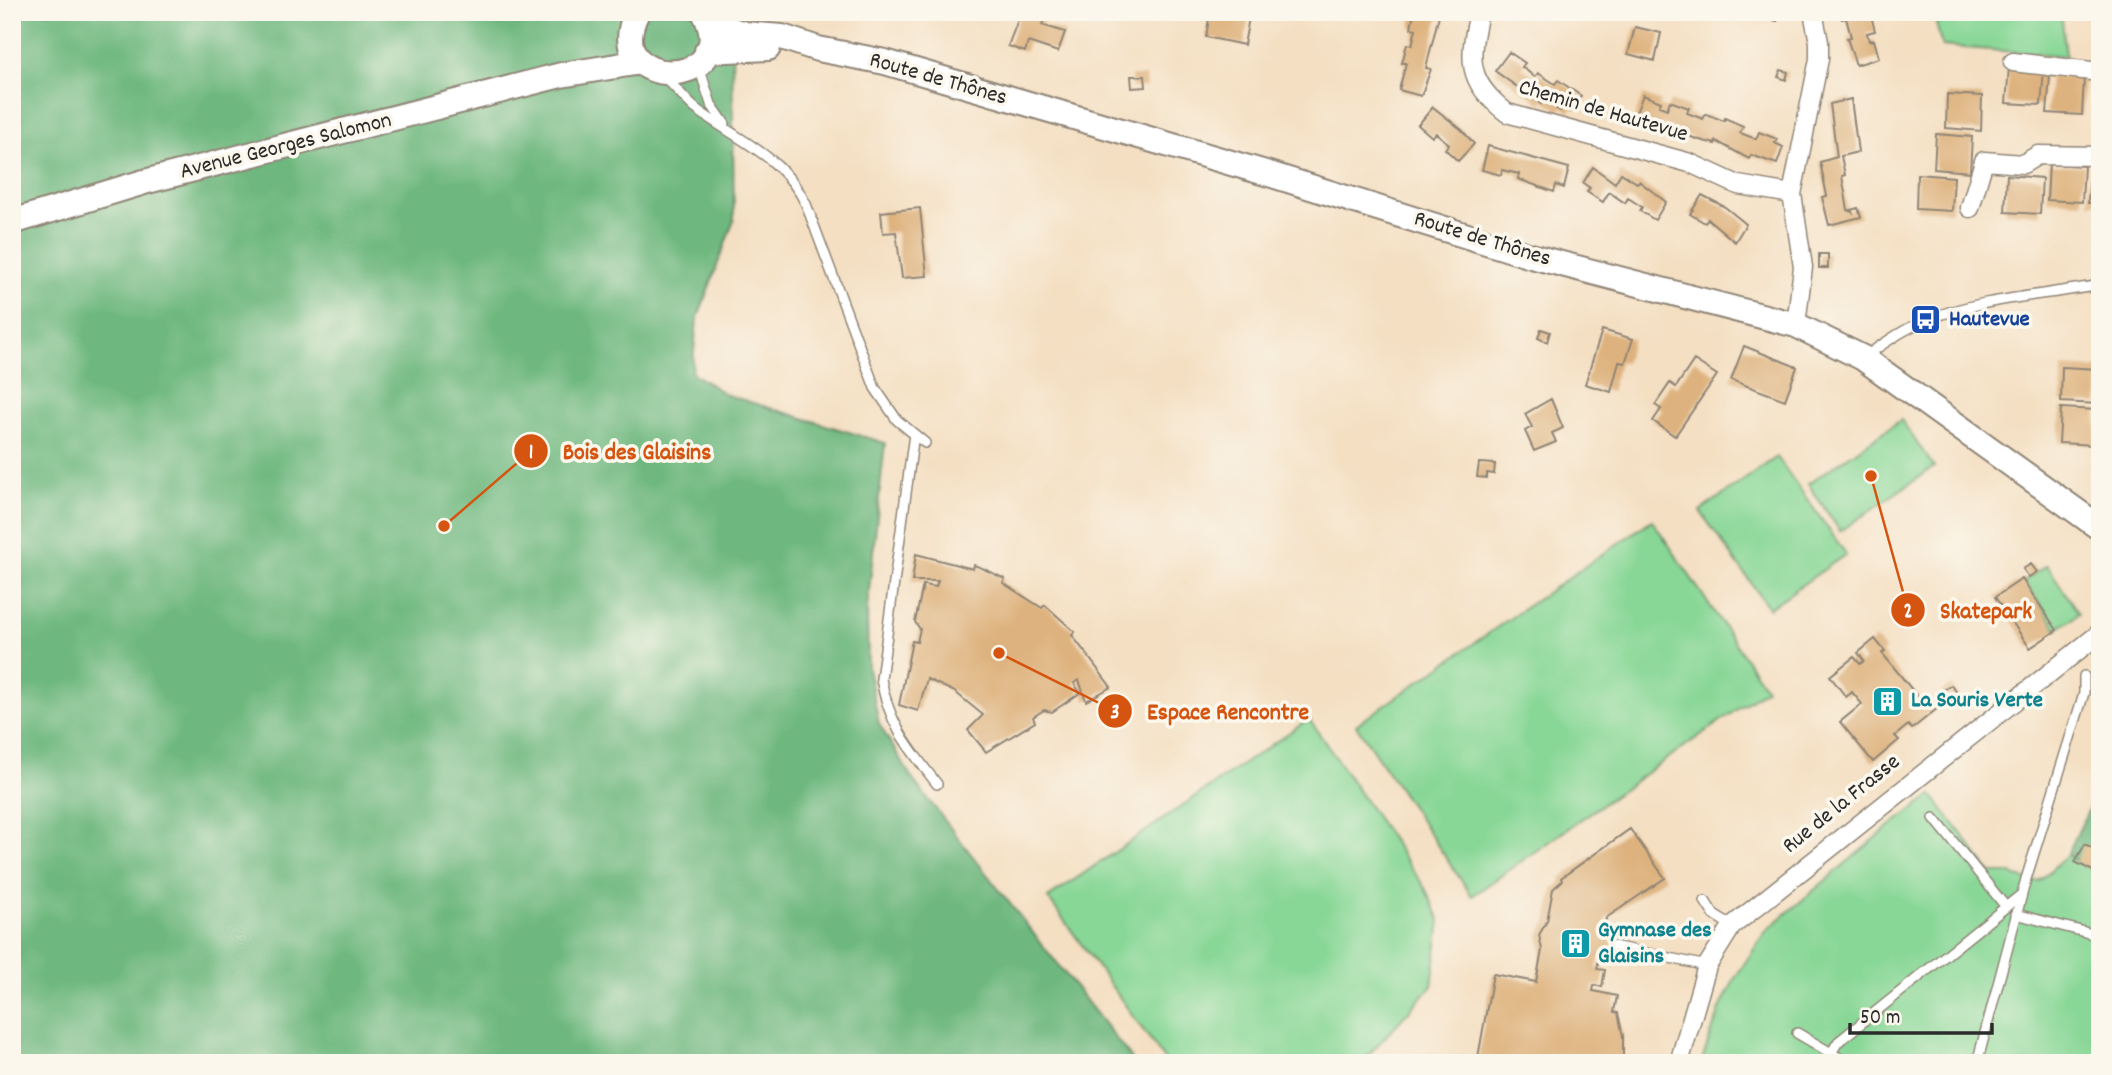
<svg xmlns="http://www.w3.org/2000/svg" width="2112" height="1075" font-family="Dekko,sans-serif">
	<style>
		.green { fill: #88d796; stroke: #5a8160; stroke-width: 2 }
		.forest { fill: #6eb87f; stroke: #4c7255; stroke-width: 2 }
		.building { fill: #deb27e }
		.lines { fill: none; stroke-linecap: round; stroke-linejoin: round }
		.lane-casing { stroke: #908576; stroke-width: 12 }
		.street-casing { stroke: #908576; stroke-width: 21 }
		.secondary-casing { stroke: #908576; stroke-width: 28 }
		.lane { stroke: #fff; stroke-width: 9 }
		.street { stroke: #fff; stroke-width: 18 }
		.secondary { stroke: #fff; stroke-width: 24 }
		.labels { text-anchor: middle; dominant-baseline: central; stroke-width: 7; stroke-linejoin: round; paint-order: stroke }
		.street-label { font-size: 23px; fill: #2b2b2b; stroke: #fbf7ec }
		.transit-label { font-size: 23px; font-weight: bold; fill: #164399; stroke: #fbf7ec; text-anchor: start }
		.culture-label { font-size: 23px; font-weight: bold; fill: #0d838f; stroke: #fbf7ec; text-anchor: start }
		.leader { fill: none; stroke: #d5540f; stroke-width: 2.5 }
		.callout-dot { fill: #d5540f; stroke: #fbf7ec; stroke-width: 2.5 }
		.mark-label { font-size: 21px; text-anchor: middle; font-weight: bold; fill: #fff }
		.callout-label { font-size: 24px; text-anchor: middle; font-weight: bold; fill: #d5540f; stroke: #fbf7ec; stroke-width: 7; stroke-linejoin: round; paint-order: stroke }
	</style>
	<rect width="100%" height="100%" fill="#fbf7ec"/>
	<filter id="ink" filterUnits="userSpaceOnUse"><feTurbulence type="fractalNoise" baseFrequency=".0143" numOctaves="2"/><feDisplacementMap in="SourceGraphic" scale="14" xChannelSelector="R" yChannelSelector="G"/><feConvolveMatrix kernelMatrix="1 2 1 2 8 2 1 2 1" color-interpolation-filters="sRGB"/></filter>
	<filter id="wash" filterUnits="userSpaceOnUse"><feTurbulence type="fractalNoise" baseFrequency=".00686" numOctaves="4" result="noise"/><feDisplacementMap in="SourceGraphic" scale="28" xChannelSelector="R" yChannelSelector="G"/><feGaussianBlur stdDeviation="1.57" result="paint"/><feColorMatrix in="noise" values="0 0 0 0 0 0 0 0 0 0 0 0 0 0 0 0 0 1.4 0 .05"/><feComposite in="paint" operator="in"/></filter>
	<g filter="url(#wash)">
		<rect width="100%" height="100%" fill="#f4dfc2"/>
		<!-- green -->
		<path class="green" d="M1933,12H2061L2066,56L1942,46Z
			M1901,420L1934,467L1840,531L1808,484Z
			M1777,457L1846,554L1769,608L1700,511Z
			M1652,520L1766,689L1472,896L1356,725Z
			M2047,565L2079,614L2057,629L2024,581Z
			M1309,719L1425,888L1440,920L1432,986L1361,1063H1167L1048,898Z
			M1932,795L1991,873H2012L2016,877L2038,882L2067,855L2100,875V1063H1701L1721,1007L1735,978L1767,930L1890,826Z"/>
		<!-- forest -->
		<path class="forest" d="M12,12H707L732,32L734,220L697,320L692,373L727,395L885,443L867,609L868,669L879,724L913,780L1135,1063H12Z
			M2099,788H2100V875L2067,855Z"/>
		<g id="blocks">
			<!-- building -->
			<path class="building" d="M1021,12H1046L1042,25L1065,32L1058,52L1028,42L1025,52L1008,46Z
				M1210,12H1250L1244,45L1206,37Z
				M1414,12L1439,15L1426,68L1431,69L1421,96L1399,90L1406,63H1402L1407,44L1412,45L1416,29L1411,28Z
				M1759,12H1779L1777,21L1758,16Z
				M1840,12H1870L1875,31L1867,33L1869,41L1874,40L1879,58L1856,65L1847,38L1851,37L1846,18L1842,19Z
				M1635,27L1661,33L1655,61L1628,54Z
				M1509,52L1525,63L1522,67L1535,77L1538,73L1555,84L1558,80L1581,96L1569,112L1563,107L1560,111L1543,100L1541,104L1495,71Z
				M2009,67L2044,69L2041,105L2006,103Z
				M1781,70L1788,72L1786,80L1778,77Z
				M1131,76H1145L1146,87L1132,88Z
				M2050,76L2084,78L2082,115L2047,113Z
				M1947,94L1982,96L1981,131L1946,128Z
				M1643,95L1661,102L1659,106L1667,109L1670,101L1689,108L1687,113L1703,119L1706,114L1724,121L1725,118L1743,126L1740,133L1756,139L1759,132L1777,139L1775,143L1783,147L1777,164L1751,155L1749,159L1716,141L1715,144L1696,139L1662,124L1660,129L1634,118Z
				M1851,99L1858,152L1841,156L1845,175L1842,176L1848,210L1852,212L1851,210L1858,208L1861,217L1829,225L1822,197L1827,196L1820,162L1837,157L1830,104Z
				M1433,107L1462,130L1474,144L1458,161L1445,149L1449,144L1436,133L1432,137L1418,125Z
				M1936,134L1972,137L1970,172L1934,169Z
				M1488,146L1569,168L1564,188L1556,185L1554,192L1518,179L1519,174L1502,170L1501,175L1482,170Z
				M2049,164L2084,166L2082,202L2047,200Z
				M2091,166L2100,167V203H2088Z
				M1593,167L1615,183L1621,173L1637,183L1639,181L1666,202L1655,220L1640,211L1642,207L1628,198L1625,203L1609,192L1603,202L1587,192L1590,188L1583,183Z
				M1917,174L1954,177L1952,211L1916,209Z
				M2007,175L2042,178L2040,214L2005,212Z
				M1702,195L1725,207L1746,224L1735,242L1708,219L1705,223L1690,214Z
				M920,208L927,276L902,278L896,232L883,233L881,212Z
				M1819,254H1828V268H1819Z
				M1541,329L1550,332L1547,342L1538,338Z
				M1602,330L1633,339L1625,363L1619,362L1611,392L1585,384Z
				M1744,346L1797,367L1785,400L1731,380Z
				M1694,360L1717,375L1675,436L1653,421L1661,409L1655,405L1670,383L1676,387Z
				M2062,367L2099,369L2098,404L2061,402Z
				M1551,399L1563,428L1552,433L1556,442L1534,451L1525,431L1532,427L1525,414Z
				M2061,408L2097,410L2096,445L2059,443Z
				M1479,463L1495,464L1494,474L1487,473V478L1477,477Z
				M916,554L973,569L974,565L982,568L1005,579L1003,583L1042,608L1045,605L1075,632L1072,635L1111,687L1086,701L1079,680L1074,683L1080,693L1052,712L1044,710L1033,717L1035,722L986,752L968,730L983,715L955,692L927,679L918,711L899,705L912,641L917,642L920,629L915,622L923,585L936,587L938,581H912Z
				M2031,564L2037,572L2029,577L2023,569Z
				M2022,579L2057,630L2030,648L1995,597Z
				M1875,639L1885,651L1882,653L1918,697L1916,699L1918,703L1927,696L1938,708L1912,729L1908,725L1895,736L1899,740L1873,762L1840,722L1862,704L1852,692L1846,697L1830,676L1854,657L1860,664L1864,661L1858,653Z
				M1951,685L1959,695L1949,702L1941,692Z
				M1630,829L1665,878L1606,918L1604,929L1610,931L1613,946L1604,960L1599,958L1597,969L1605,970L1602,987L1594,985L1593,991L1617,996L1614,1012L1618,1013L1623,1036V1063H1477L1493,974L1536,982L1542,950L1539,935L1547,921L1553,889L1562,881L1561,878Z
				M2085,844L2100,852L2093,871L2075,862Z"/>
		</g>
	</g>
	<g filter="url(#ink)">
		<use href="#blocks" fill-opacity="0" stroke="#908576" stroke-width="2"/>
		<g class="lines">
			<defs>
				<path id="lane" d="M699,67L711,104L725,124
					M665,78C676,87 685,100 696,109C736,139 783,156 806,204L875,388L897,420L925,443
					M1864,357C1885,343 1905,328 1929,319C1978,299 2047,295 2100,285
					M914,434L881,679C889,725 909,748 937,784
					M1934,818L2006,907
					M1705,901L1714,915L1732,926
					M2016,914L2100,936
					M1613,946L1707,966
					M1797,1033L1848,1063
					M1825,1063L1838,1042L2022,894
					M1977,1063L2026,879L2084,693V676"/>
				<path id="street" d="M1479,12C1469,59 1465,80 1507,113L1690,163L1738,185L1792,194
					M2013,62L2100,72
					M1970,208L1984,161L2023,164L2038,155L2100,156
					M1796,325L1803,267L1792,194L1819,59V42L1813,12
					M1679,1063L1707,966L1732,926L2100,633"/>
				<path id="secondary" d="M637,12C597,94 746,91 704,12
					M709,23L745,34L782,37L818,49L885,62L1269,174L1531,256L1796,325L1863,358L2100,528
					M707,51L768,48
					M12,222L144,182L561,75L641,62"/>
			</defs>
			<!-- lane casing -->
			<use href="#lane" class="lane-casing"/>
			<!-- street casing -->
			<use href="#street" class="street-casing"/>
			<!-- secondary casing -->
			<use href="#secondary" class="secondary-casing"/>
			<!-- lane -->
			<use href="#lane" class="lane"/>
			<!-- street -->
			<use href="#street" class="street"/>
			<!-- secondary -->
			<use href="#secondary" class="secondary"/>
		</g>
	</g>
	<!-- icons -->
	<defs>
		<symbol id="bus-square" viewBox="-11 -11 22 22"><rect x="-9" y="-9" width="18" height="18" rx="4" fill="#1a4fb4" stroke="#fbf7ec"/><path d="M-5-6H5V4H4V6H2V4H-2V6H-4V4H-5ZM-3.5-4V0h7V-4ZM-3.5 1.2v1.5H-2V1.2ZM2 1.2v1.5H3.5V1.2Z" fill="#fff"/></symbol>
		<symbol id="building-square" viewBox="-11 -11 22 22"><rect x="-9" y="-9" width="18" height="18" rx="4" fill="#0f9aa8" stroke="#fbf7ec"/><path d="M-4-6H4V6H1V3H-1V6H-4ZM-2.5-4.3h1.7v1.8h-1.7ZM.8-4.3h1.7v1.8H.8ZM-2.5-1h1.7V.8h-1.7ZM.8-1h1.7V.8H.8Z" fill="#fff"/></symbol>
	</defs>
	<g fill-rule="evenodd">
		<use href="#bus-square" x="1908" y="302" width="35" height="35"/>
		<use href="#building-square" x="1870" y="684" width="35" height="35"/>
		<use href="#building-square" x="1558" y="926" width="35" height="35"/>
	</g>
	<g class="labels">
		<!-- street labels -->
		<g class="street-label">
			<text transform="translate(938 80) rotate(16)">Route de Thônes</text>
			<text transform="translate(1603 112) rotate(16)">Chemin de Hautevue</text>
			<text transform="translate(286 147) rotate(-14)">Avenue Georges Salomon</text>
			<text transform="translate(1482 240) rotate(17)">Route de Thônes</text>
			<text transform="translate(1842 805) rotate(-39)">Rue de la Frasse</text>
		</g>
		<!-- transit labels -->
		<g class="transit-label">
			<text x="1949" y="320">Hautevue</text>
		</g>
		<!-- culture labels -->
		<g class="culture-label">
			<text x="1911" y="701">La Souris Verte</text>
			<text x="1598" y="931">Gymnase des<tspan x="1598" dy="26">Glaisins</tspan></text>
		</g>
	</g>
	<!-- callouts -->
	<path class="leader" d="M444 526L531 451M1871 476L1908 610M999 653L1115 711"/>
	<g class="callout-dot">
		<circle cx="444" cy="526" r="7"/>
		<circle cx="1871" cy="476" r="7"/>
		<circle cx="999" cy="653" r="7"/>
		<circle cx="531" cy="451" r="18"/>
		<circle cx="1908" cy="610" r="18"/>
		<circle cx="1115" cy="711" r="18"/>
	</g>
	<g class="mark-label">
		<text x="531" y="458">1</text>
		<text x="1908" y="617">2</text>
		<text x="1115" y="718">3</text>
	</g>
	<g class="callout-label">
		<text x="637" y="459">Bois des Glaisins</text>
		<text x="1986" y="618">Skatepark</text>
		<text x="1228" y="719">Espace Rencontre</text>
	</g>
	<!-- margin -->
	<rect width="2112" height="1075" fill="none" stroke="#fbf7ec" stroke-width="42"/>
	<!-- scale -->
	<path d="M1850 1023v10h142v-10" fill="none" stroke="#2b2b2b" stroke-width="3.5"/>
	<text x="1860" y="1023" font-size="21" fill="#2b2b2b" stroke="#fbf7ec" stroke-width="5" paint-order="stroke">50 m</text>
</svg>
